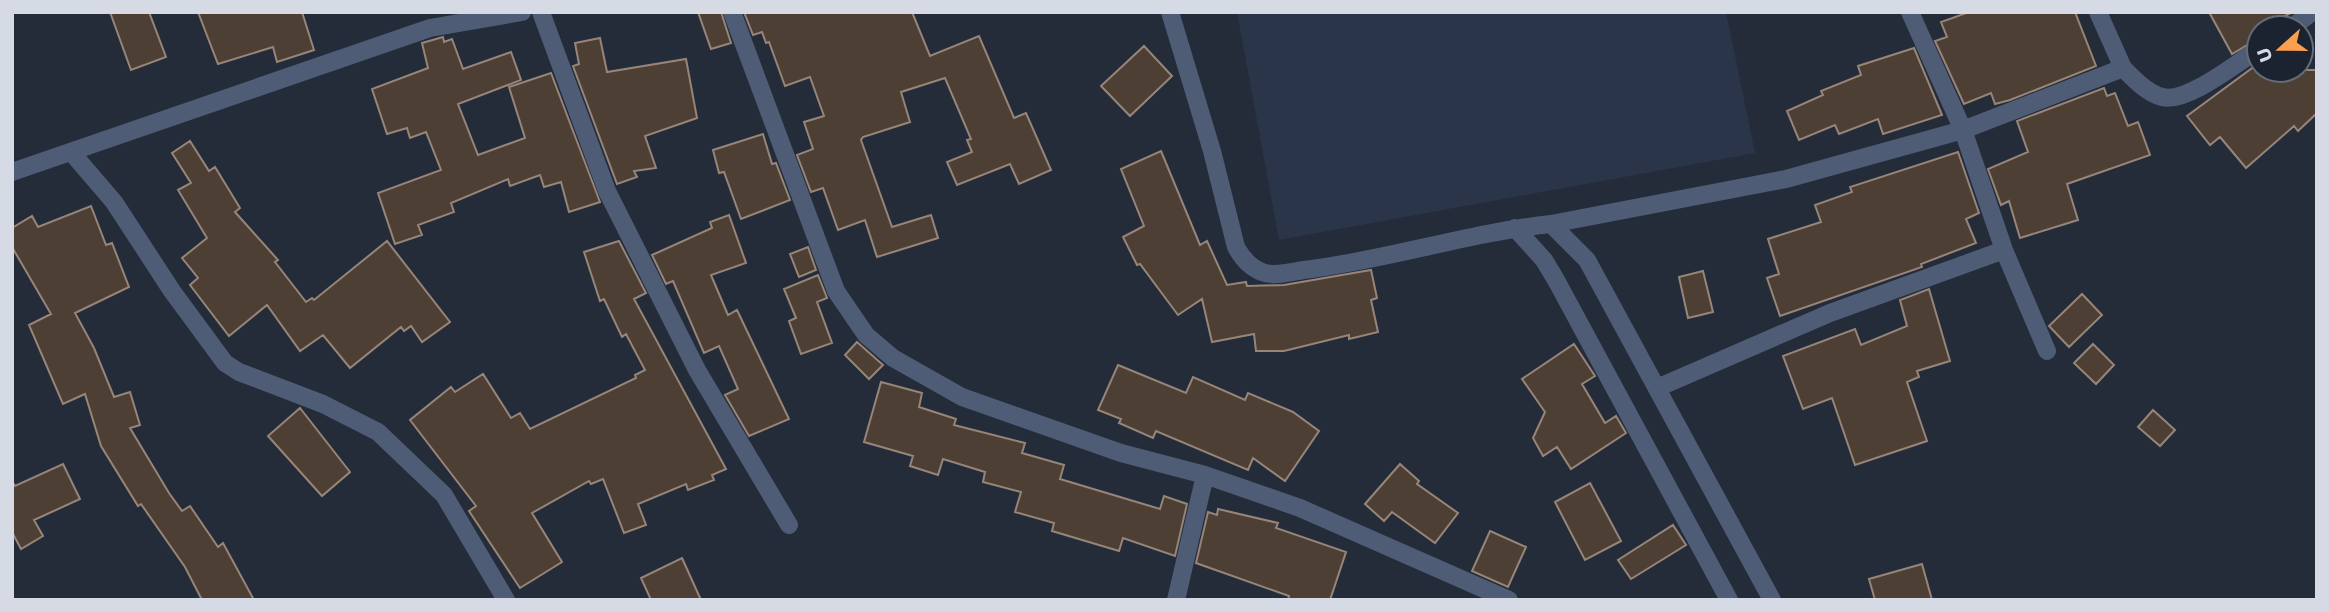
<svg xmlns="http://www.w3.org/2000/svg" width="2329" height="612" font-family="'Work Sans',sans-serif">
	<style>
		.built { fill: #2b3549 }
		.building { fill: #4e3f34; stroke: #968578; stroke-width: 2 }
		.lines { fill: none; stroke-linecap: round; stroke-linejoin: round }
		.street { stroke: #4e5c76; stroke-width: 18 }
	</style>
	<rect width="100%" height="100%" fill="#242c3a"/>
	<!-- built -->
	<path class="built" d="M1237,12H1726L1755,153L1279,240Z"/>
	<!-- building -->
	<path class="building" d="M110,12H149L166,57L131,70Z
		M198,12H302L314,50L277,62L273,47L218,64Z
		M698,12H721L731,43L711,49Z
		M744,12H912L930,56L979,36L1014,118L1026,113L1051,170L1019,184L1010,164L957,185L947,162L972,152L967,140L971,139L945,78L901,92L910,122L863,137L861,140L892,227L931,215L938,238L877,257L865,220L838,230L823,188L811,192L797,155L813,149L804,122L824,116L810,77L785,86L769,42L766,43L762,32L753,35Z
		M1969,12H2075L2096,66L2010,100L1995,104L1991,93L1964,104L1935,41L1947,37L1941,22Z
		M2209,12H2293L2259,28V38L2232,54Z
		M443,37L444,42L452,39L463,69L511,52L521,80L458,104L478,155L525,138L509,87L551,73L600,202L569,212L561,182L544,187L540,175L510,186L508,179L451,203L454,212L418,225L422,235L395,244L378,193L441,170L426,132L410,138L407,128L387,134L372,89L428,68L422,43Z
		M600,38L607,72L686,59L697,118L645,136L656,168L634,171L637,177L617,184L573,66L579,64L575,43Z
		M1144,46L1172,76L1130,116L1101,86Z
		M1914,48L1942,115L1883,134L1878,119L1839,134L1835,125L1799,140L1787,111L1823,95L1821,91L1861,75L1858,66Z
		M2259,63V70H2317V113L2298,131L2294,126L2246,168L2220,137L2210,145L2187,116Z
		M2104,88L2107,96L2115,93L2128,126L2138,122L2150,155L2067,184L2078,220L2020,238L2009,201L2001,205L1988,169L2028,152L2017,121Z
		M763,134L772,164L776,163L790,200L741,219L724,172L719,173L713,150Z
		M190,141L209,171L215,167L240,208L235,212L278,260L275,262L306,302L312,298L314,300L387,241L450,322L422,342L411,326L404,331L401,327L350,368L323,335L300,351L267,305L229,336L190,285L198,278L182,258L207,238L178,190L191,183L172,153Z
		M1161,151L1200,245L1207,241L1227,285L1246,282L1247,286L1284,285L1371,270L1377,298L1371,300L1378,332L1349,339V335L1284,351H1256L1254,334L1212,342L1202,299L1178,315L1140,264L1137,265L1123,237L1144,226L1121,169Z
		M1958,152L1979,213L1966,219L1976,243L1921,264L1922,267L1780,316L1767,278L1779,274L1768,239L1821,222L1815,205L1852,192L1850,187Z
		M91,206L106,245L112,243L129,287L75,313L94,348L114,397L130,392L140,425L130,428L169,493L182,511L190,506L218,547L223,543L254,600H202L185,567L141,504L138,506L101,446L85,394L63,404L29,325L51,314L12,247V228L32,216L38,227Z
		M729,215L746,263L711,275L728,315L737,310L789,419L749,436L725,395L738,389L719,346L704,353L673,281L666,284L652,255L712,228L710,222Z
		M619,241L646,293L634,299L726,469L712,475L714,480L688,490L686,484L638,504L646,525L624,533L603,479L591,484L589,481L532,513L562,562L520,588L469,511L476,506L410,420L451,387L455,392L483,374L511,418L520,413L530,429L636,378L635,375L645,370L626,334L622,337L604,299L600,301L584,252Z
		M808,247L816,270L799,277L790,254Z
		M1703,271L1713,312L1688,318L1679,277Z
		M818,275L827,298L817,302L832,343L801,354L789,321L796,318L784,289Z
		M1929,289L1950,361L1917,371L1919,377L1907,382L1927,441L1855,465L1832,398L1803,409L1783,356L1855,329L1861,345L1907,326L1900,300Z
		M2082,294L2102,315L2069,347L2049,326Z
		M857,342L883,365L869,379L845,355Z
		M1574,344L1595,376L1582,384L1605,423L1616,416L1626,433L1571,469L1557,447L1543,456L1533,438L1545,412L1522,379Z
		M2093,344L2114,365L2096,384L2074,363Z
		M1118,365L1186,393L1193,377L1245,400L1248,393L1293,412L1319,431L1285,481L1253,458L1248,470L1156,431L1153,438L1119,423L1121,419L1098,410Z
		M881,382L922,393L919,407L956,419L954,425L1025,443L1022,453L1064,465L1060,479L1160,509L1164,496L1187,504L1175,556L1123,538L1119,551L1052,531L1054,523L1015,512L1021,492L983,482L985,472L943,459L938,475L910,466L913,456L864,442Z
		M300,408L350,472L322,496L268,436Z
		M2153,410L2175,430L2160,446L2138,427Z
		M63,464L80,499L34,520L43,536L21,549L12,532V481L15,486Z
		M1400,464L1419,481L1417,484L1458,513L1435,543L1392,512L1384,521L1365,504Z
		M1590,483L1621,541L1585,560L1555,502Z
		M1218,509L1278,523L1276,528L1346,552L1330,600H1288L1289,596L1196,563L1208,512L1217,515Z
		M1673,525L1686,545L1631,579L1618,560Z
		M1490,531L1526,547L1508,587L1472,571Z
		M682,558L701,600H651L641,578Z
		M1922,564L1932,600H1875L1869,579Z"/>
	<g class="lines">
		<!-- street -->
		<path class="street" d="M541,12L607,191L697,370L789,525
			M732,12L836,291L866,335L893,358L962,397L1121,453L1205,475L1300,508L1509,600
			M1170,12L1212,151L1236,247C1242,258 1249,267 1262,272C1274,277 1291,272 1304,270C1387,260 1467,233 1551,224L1786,179L1963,130L2123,68C2134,79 2147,93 2162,97C2186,104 2238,62 2259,49
			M1910,12L1963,130L2004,250L2047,351
			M2098,12L2123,68
			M2291,28L2312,12
			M72,153L114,202L172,291L225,363L239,372L323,404L378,432L444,495L506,600
			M12,172L430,28L522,12
			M1551,224L1587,260L1772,600
			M1515,228L1544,260L1556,280L1729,600
			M1657,388L1830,313L2004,250
			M1176,600L1205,475"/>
	</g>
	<!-- border -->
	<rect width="2329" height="612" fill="none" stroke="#d5dae4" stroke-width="28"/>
	<!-- north arrow -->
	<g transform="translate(2280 49) rotate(249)"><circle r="33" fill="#1b2230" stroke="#656c78" stroke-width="2"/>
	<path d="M0-5L12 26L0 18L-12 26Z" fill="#fa9f4e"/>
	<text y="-10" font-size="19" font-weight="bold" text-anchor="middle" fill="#d5dae4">U</text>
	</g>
</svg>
